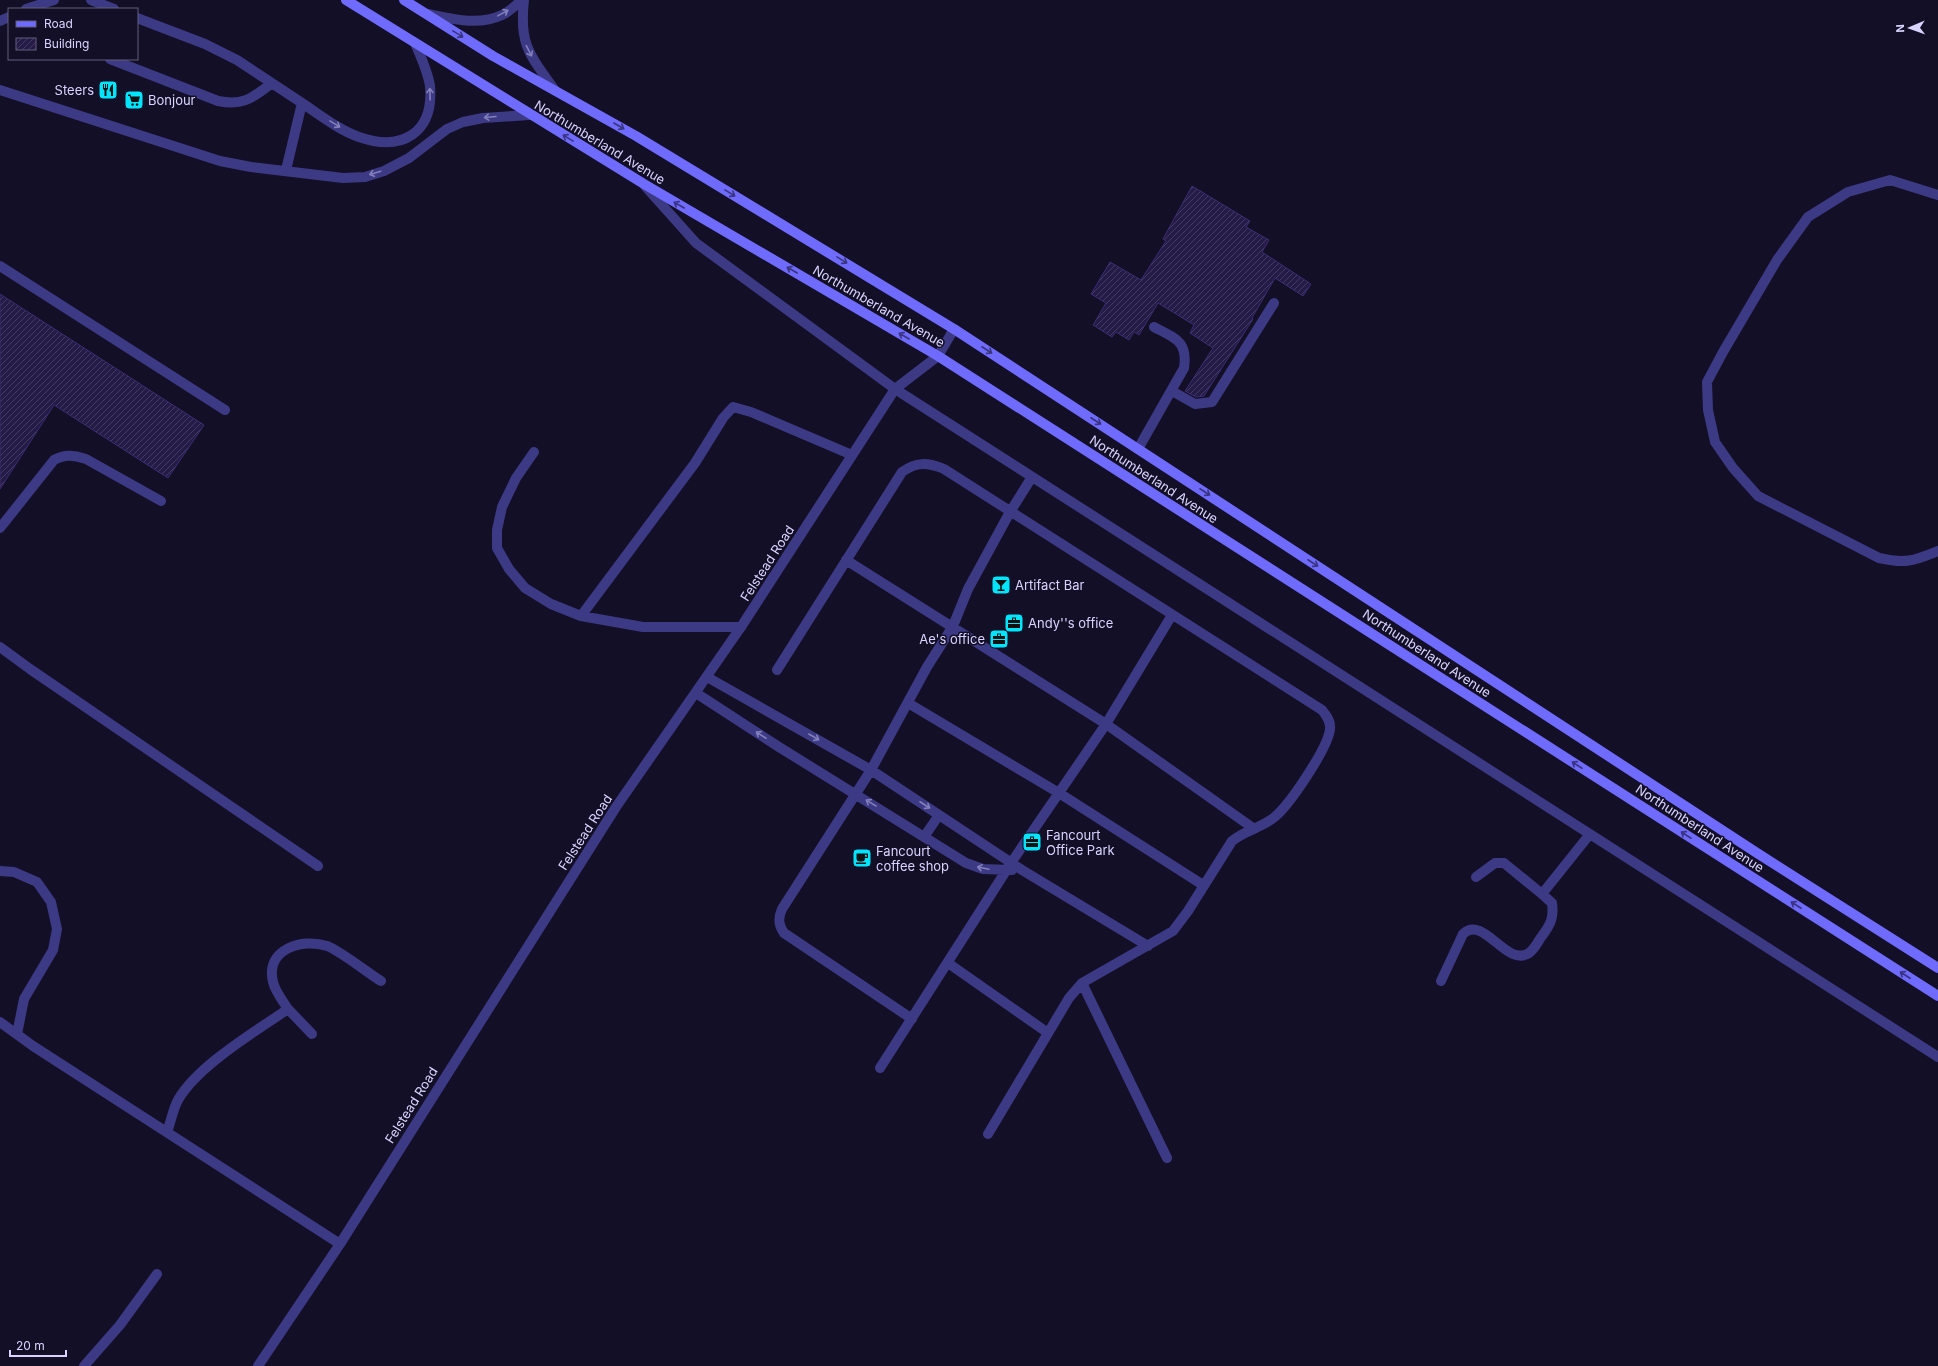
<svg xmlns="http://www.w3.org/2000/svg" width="1938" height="1366" font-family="Inter,sans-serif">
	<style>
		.building { fill: url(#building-hatch); stroke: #3b2d73 }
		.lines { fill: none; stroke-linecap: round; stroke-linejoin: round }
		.service { stroke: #3d3a85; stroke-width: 10 }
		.minor { stroke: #3d3a85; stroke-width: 10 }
		.secondary { stroke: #6f6bff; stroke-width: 10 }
		.oneway { stroke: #837fbc }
		.oneway2 { stroke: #38347d }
		.labels { text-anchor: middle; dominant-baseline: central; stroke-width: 3; stroke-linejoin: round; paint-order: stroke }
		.poi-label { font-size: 13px; fill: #d9d4ff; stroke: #130f26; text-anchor: start }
		.street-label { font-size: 13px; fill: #d9d4ff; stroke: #130f26 }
	</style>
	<defs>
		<pattern id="building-hatch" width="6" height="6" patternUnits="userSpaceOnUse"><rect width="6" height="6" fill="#241b47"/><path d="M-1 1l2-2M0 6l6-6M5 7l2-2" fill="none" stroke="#433b63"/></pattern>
	</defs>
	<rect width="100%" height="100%" fill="#130f26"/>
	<!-- building -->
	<path class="building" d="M1192,186L1250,221L1246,227L1269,240L1262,252L1311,284L1303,296L1275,278L1252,318L1253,319L1204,396L1196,397L1185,391L1213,348L1190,333L1194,325L1158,303L1139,335L1134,332L1129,340L1116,332L1112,337L1093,325L1106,303L1091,294L1110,262L1141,280L1166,241L1163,239Z
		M0,294L204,425L168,478L54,405L0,489Z"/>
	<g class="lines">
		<!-- service -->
		<path class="service" d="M91,0L114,9
			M524,0C519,44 529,54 554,89
			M26,9L54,0
			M428,14C452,19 479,26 502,15C509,12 516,5 522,0
			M137,18L205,44L237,60L302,103L286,170
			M0,21L9,17
			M110,59L218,101C244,106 252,98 272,83
			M0,90L220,161L251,167L343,178L365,177L384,171L409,158L447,129L463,122L483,118L529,115
			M302,103C320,115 339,130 359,137C402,152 434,133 430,86C428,72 421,57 415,43
			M645,186L696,243L895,389L1938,1057
			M1938,195L1890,180L1848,192L1808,217L1777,260L1723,352L1707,382L1708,410L1715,442L1733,468L1758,496L1879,558C1906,564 1913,561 1938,551
			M0,266L225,410
			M1172,391L1195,404L1212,402L1274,303
			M1138,449L1184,368C1188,341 1175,338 1154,327
			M534,452L516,478L502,507L497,530V548L509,569L525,588L551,604L581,616L643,627H741
			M0,528L54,460C65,454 73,455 86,459L161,501
			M846,560L1106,724L1253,828
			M581,616L695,463L723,418L733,407L751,412L852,455
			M777,670L902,472C916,462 927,462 944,469L1322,710C1326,715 1331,721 1330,729C1328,748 1288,808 1272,819C1260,828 1244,831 1232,841L1188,911L1173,931L1082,983L1069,998L988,1134
			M707,677L871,770L1022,870L1148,946
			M696,693L779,747L966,863L983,869L1012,870
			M908,703L1059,793L1203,885
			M924,837L939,815
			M1476,877L1495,863H1504L1542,894L1590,834
			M948,963L1048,1033
			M1441,981L1463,934C1484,914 1506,968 1529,953C1535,949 1538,941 1542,936C1551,924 1554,917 1552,903L1542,894
			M1082,983L1167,1158
			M288,1009L312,1034
			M912,1019L784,933C778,925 778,918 782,909L871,770L927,667L953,626L968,589L1010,512L1032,477
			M880,1068L1011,863L1106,724L1172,615
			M167,1132C171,1121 173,1109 178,1100C197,1066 256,1031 288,1009C282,1000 275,991 273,982C265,949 302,938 327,946C339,950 368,973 381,981"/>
		<!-- minor -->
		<path class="minor" d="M0,647L30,669L318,866
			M0,871L14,872L37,882L51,902L57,929L53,950L24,999L17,1034
			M0,1022L33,1046L340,1244
			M84,1366L120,1325L157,1274
			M258,1366L340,1244L616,807L741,627L895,389L938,356L954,329"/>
		<!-- secondary -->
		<path class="secondary" d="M346,0L644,184L938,356L1938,996
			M404,0L493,56L636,136L954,329L1757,853L1938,968"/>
	</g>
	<!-- one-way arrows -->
	<defs><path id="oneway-shaft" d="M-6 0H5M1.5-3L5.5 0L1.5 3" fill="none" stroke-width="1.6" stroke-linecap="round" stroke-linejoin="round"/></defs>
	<g class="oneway">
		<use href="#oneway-shaft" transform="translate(503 13) rotate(-29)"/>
		<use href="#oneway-shaft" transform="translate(529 51) rotate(63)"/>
		<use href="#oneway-shaft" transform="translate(430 94) rotate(-91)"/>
		<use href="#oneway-shaft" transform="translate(490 117) rotate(175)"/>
		<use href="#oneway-shaft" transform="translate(335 124) rotate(32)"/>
		<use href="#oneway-shaft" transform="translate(375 173) rotate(163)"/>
		<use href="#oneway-shaft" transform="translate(761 735) rotate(-147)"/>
		<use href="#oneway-shaft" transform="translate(814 737) rotate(30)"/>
		<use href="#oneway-shaft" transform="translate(871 803) rotate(-148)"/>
		<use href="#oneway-shaft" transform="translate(925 805) rotate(33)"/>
		<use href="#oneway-shaft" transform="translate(983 868) rotate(-168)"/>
	</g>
	<g class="oneway2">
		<use href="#oneway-shaft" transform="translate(458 34) rotate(31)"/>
		<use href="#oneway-shaft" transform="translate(619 126) rotate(30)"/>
		<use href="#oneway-shaft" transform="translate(568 138) rotate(-149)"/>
		<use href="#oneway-shaft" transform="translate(730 193) rotate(31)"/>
		<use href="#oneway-shaft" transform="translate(679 205) rotate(-150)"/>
		<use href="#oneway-shaft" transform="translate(842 260) rotate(31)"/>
		<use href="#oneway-shaft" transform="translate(792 270) rotate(-150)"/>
		<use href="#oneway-shaft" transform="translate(904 336) rotate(-150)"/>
		<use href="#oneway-shaft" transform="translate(987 350) rotate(33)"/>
		<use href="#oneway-shaft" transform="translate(1096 421) rotate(33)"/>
		<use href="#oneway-shaft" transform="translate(1205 492) rotate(33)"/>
		<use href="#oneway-shaft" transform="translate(1313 563) rotate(33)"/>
		<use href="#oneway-shaft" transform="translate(1577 765) rotate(-147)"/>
		<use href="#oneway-shaft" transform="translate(1686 835) rotate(-147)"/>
		<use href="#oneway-shaft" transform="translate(1796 905) rotate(-147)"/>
		<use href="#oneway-shaft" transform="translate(1905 975) rotate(-147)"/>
	</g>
	<!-- icons -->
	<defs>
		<symbol id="restaurant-square" viewBox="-11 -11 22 22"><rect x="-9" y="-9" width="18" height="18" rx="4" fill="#00e5ff" stroke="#130f26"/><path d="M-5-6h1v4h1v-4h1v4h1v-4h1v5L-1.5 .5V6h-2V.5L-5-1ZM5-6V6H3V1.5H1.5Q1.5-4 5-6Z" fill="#111"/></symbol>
		<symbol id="supermarket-square" viewBox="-11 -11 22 22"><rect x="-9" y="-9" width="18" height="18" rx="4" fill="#00e5ff" stroke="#130f26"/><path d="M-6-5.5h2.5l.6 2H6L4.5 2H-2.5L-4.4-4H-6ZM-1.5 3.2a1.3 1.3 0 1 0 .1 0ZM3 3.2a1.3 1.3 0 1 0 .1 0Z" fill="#111"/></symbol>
		<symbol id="bar-square" viewBox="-11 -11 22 22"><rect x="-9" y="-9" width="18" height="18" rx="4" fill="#00e5ff" stroke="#130f26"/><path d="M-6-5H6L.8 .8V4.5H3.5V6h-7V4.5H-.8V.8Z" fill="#111"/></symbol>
		<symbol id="office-square" viewBox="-11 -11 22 22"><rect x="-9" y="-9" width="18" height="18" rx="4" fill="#00e5ff" stroke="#130f26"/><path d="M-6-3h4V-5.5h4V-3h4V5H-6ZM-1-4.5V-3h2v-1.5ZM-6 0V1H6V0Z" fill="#111"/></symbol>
		<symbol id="cafe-square" viewBox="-11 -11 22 22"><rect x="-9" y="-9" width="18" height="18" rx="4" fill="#00e5ff" stroke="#130f26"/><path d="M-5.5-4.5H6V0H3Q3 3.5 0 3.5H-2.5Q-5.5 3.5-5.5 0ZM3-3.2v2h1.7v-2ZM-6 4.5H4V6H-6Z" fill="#111"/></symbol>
	</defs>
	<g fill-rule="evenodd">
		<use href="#restaurant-square" x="97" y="79" width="22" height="22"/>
		<use href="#supermarket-square" x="123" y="89" width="22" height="22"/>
		<use href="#bar-square" x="990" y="574" width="22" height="22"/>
		<use href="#office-square" x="1003" y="612" width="22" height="22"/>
		<use href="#office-square" x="988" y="628" width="22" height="22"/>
		<use href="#office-square" x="1021" y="831" width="22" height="22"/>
		<use href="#cafe-square" x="851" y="847" width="22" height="22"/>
	</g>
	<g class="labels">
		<!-- poi labels -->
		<g class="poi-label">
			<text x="94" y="90" text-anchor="end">Steers</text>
			<text x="148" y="100">Bonjour</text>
			<text x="1015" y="585">Artifact Bar</text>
			<text x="1028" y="623">Andy''s office</text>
			<text x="985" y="639" text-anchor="end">Ae's office</text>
			<text x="1046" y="835">Fancourt<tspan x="1046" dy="15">Office Park</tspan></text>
			<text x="876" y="851">Fancourt<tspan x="876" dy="15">coffee shop</tspan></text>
		</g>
		<!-- street labels -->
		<g class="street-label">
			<text transform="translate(600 142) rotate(31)">Northumberland Avenue</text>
			<text transform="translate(879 306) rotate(30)">Northumberland Avenue</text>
			<text transform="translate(1154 479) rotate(33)">Northumberland Avenue</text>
			<text transform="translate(767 563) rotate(-57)">Felstead Road</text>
			<text transform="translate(1427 653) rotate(33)">Northumberland Avenue</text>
			<text transform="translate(1700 828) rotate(33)">Northumberland Avenue</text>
			<text transform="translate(585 832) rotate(-57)">Felstead Road</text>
			<text transform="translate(411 1105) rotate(-58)">Felstead Road</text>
		</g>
	</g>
	<!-- legend -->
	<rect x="8" y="8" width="130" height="52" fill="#130f26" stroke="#625e7d"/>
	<rect x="16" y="21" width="20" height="6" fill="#6f6bff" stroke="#625e7d"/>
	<text x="44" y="28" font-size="12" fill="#d9d4ff">Road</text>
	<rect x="16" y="38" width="20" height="12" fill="url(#building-hatch)" stroke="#625e7d"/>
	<text x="44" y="48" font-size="12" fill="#d9d4ff">Building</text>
	<!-- north arrow -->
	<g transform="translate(1910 28) rotate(268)" stroke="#130f26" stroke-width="3" paint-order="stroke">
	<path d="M0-3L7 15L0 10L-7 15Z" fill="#d9d4ff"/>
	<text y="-6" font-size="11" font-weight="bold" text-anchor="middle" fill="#d9d4ff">N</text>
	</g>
	<!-- scale -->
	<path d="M10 1350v6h56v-6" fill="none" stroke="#d9d4ff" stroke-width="2"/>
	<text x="16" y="1350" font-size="12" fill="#d9d4ff" stroke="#130f26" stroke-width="3" paint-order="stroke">20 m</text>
</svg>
